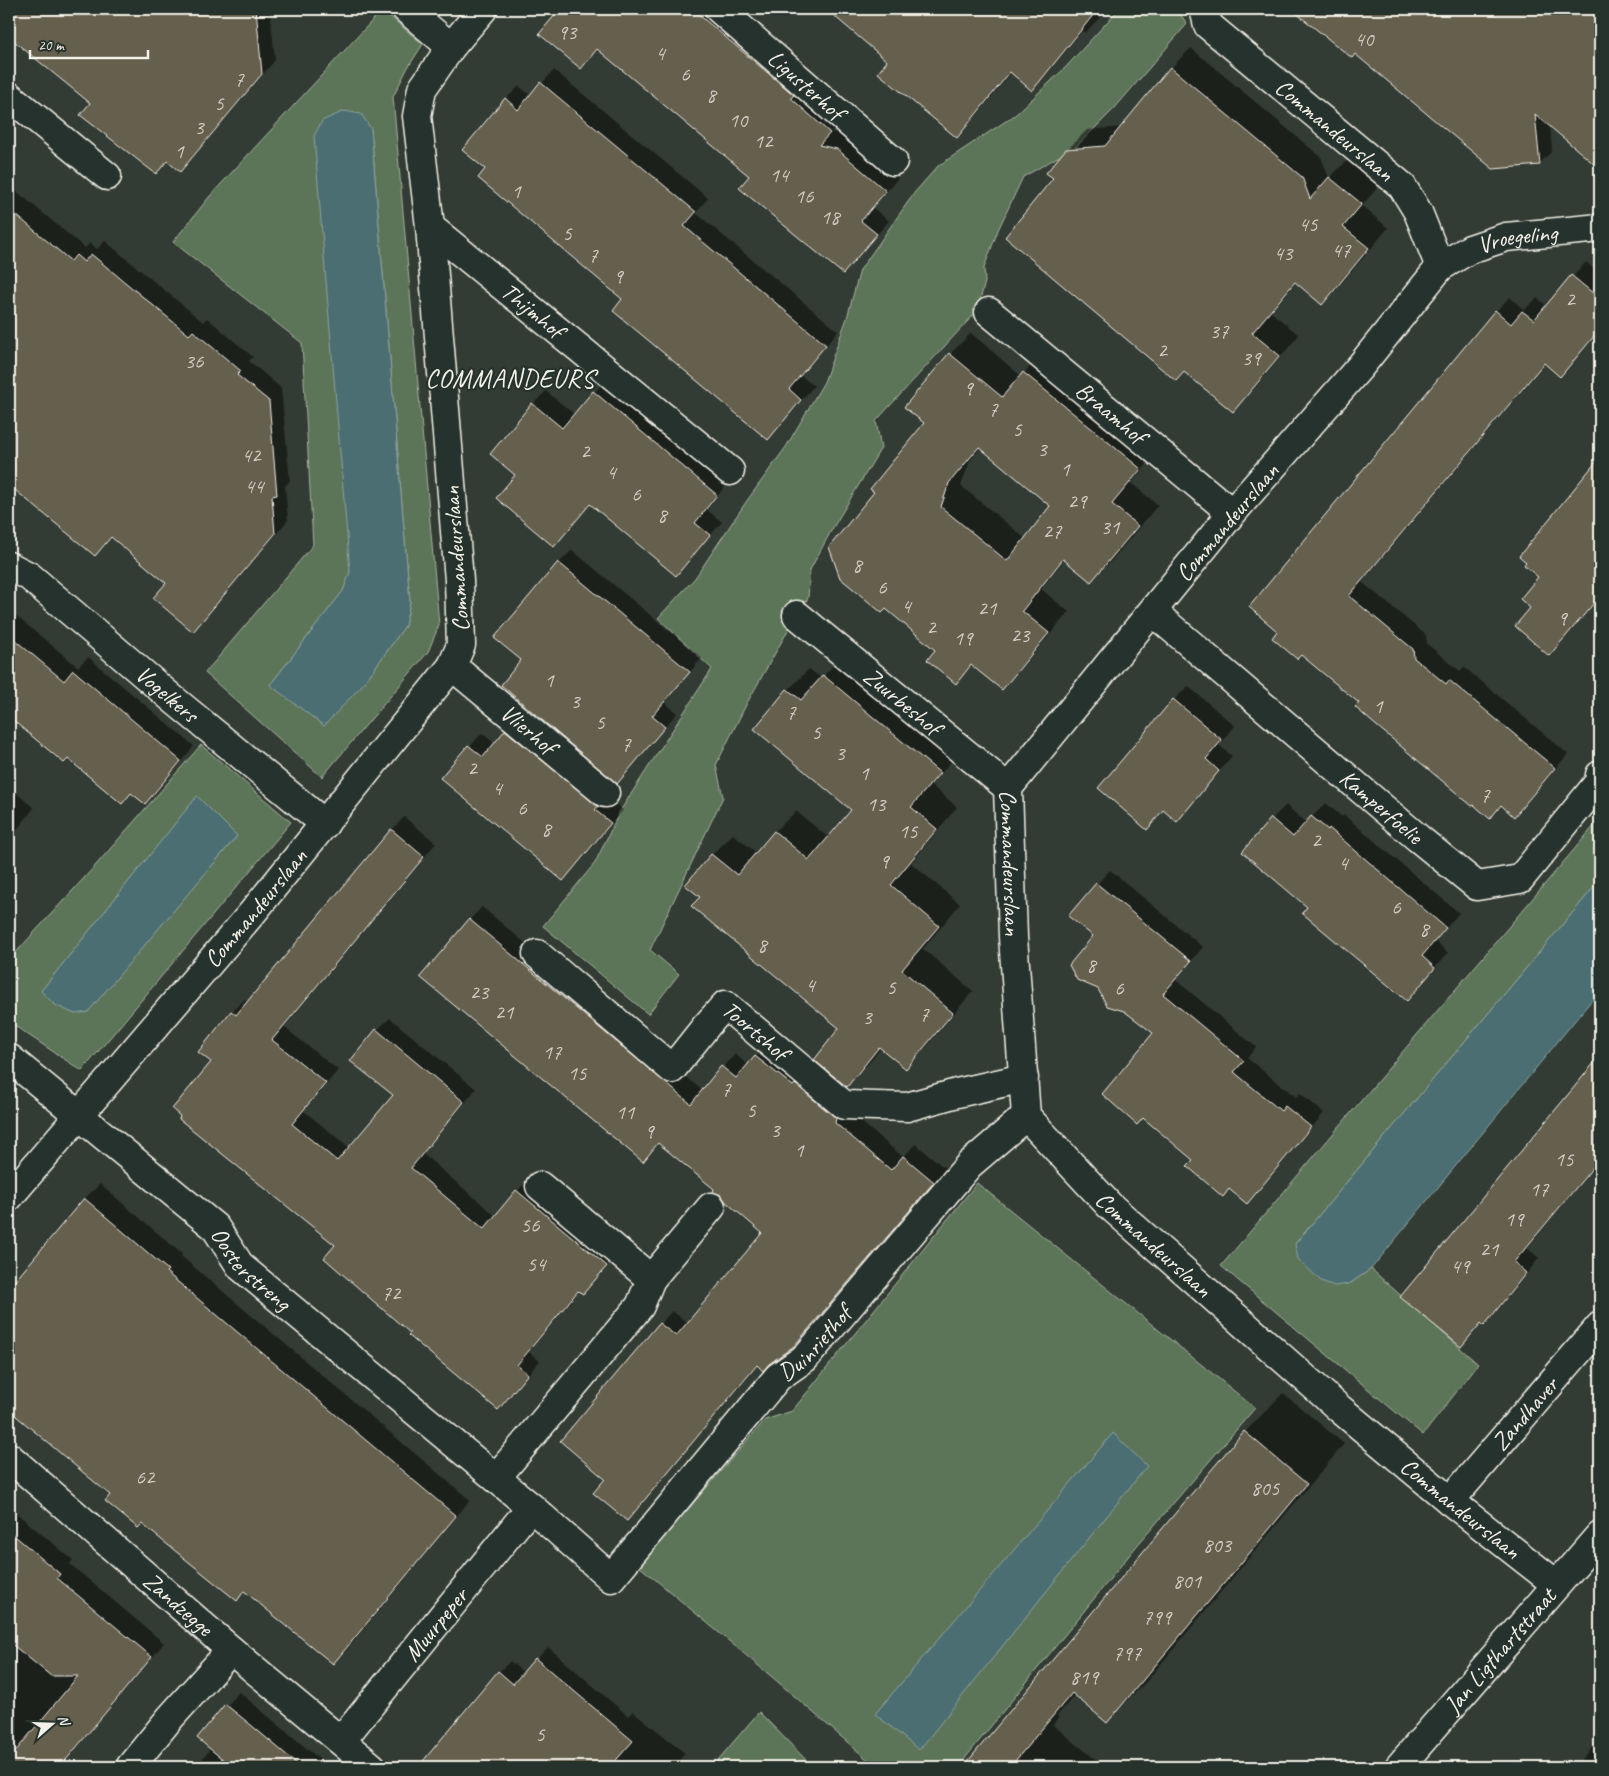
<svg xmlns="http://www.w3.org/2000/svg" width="1609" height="1776" font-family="Caveat,sans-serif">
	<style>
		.green { fill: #5c7459; stroke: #a8b2a0; fill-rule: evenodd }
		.water { fill: #4b6e72; stroke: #8fa2a1 }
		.shadow { fill: #0007; fill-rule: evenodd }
		.building { fill: #655e4e; stroke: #f4f1e8; fill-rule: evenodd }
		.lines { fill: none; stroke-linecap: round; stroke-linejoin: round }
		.street-casing { stroke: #f4f1e8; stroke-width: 31 }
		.secondary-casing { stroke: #f4f1e8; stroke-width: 31 }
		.street { stroke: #26332d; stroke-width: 28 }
		.secondary { stroke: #26332d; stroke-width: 28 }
		.labels { text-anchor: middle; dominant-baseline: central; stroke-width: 4.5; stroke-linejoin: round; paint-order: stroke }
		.number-label { font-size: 21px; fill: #d0ccc2 }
		.street-label { font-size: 24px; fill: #f4f1e8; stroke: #26332d }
		.quarter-label { font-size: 26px; letter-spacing: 1px; fill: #f4f1e8; stroke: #26332d }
	</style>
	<rect width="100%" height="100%" fill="#333c34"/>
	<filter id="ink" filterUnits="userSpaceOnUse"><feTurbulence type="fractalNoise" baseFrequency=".02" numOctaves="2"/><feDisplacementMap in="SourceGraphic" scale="10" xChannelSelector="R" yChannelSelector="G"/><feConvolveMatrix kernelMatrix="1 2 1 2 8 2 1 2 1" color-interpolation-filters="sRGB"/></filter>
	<g filter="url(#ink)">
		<!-- green -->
		<path class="green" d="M1119,9H1177L1187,24L1114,109L1077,146L1023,177L998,230L984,268L985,282L977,311L876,421L881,448L831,531L810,570L808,598L791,625L747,703L716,765L723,797L650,950L679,974L648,1014L543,926L595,863L620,811L712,669L658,618L695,578L746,502L786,447L824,382L847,318L860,270L915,192L938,166L1015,115L1066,67Z
			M382,10L423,44L407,69L393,97L439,625L428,652L322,777L205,673L313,545L302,343L173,242L210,196ZM361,115L371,129L410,602L405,626L364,683L270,685L343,591L350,573Z
			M201,745L291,822L82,1071L9,1022V960L96,865ZM197,797L237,836L88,1011L75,1014L41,991Z
			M1600,819V880L1295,1244L1349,1284L1371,1269L1478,1364L1423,1435L1221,1266Z
			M977,1183L1255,1408L1135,1548L958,1767H876L778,1682L639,1566L765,1420L792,1411Z
			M759,1712L813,1767H712Z"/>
		<!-- water -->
		<path class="water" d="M344,111L361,114L371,129L410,602L405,626L364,683L324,726L270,685L343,591L350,572L314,136L322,121Z
			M197,796L237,836L88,1012L75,1014L55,1005L41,991Z
			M1600,880V990L1371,1269L1349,1284L1334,1286L1321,1281L1298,1259L1295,1244Z
			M1113,1433L1147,1466L919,1750L875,1714Z"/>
		<!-- shadow -->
		<path class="shadow" d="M9,9H270L275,60L193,157L180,171L168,160L156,172L91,103L9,35Z
			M561,9H721L842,119L831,132L851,136L898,178L873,208L889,221L843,273L751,175L598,49L581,67L541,34Z
			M827,9H1108L1085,33L1082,31L1045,76L1032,89L1012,72L970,123L957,136L889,61Z
			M1294,9H1600V144L1587,156L1550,124L1552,151L1539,164L1356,53Z
			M1191,48L1321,157L1329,178L1350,158L1380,184L1362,206L1388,228L1342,283L1322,303L1297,282L1271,312L1299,335L1253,390L1233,410L1054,178L1067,150L1087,130L1123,127L1171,68Z
			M554,70L708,198L696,213L838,331L801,376L814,386L768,438L487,169L506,99L519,86L531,96Z
			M9,185L85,248L90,243L97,249L105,241L203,322L207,318L253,357L249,361L281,388L290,481L285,486L288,520L206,617L193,630L168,583L113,536L95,555L9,484Z
			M1586,262L1600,274V330L1560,375L1545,363L1362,582L1426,635L1427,644L1460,671L1464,667L1568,754L1528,801L1514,815L1502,805L1490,817L1361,702L1302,653L1496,311L1510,297L1524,310L1537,298L1547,306Z
			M971,333L1021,376L1044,352L1161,448L1131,483L1158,505L1112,560L1091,581L1065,559L1041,589L1069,612L1022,667L1002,688L973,665L956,682L937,650L875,492L926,423L906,407L950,354ZM981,447L1052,506L1026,539L961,486L970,461Z
			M606,379L729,481L707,510L722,522L676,574L591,503L567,532L517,475L533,404L546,391L575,415Z
			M1600,460V597L1549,654L1532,608L1540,577L1520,556Z
			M572,550L702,658L664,702L677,713L617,782L523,660L496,638L559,563Z
			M9,610L78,667L88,657L194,746L159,789L145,803L132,792L122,802L68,758L64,761L9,716Z
			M845,654L960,751L931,785L957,807L911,863L960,904L923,949L973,991L927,1046L906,1067L882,1047L868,1064L847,1085L841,1028L702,896L712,855L733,834L757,853L774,832L796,811L829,838L853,810L788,690L809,669L821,678Z
			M1188,686L1235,726L1219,745L1232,756L1190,806L1176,820L1164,810L1147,828L1174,700Z
			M519,718L623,810L576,866L563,879L442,778L482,733L495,744Z
			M9,787L34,808L9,840Z
			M1326,803L1342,817L1344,815L1459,913L1435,941L1448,953L1407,999L1309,906L1272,819L1286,805L1306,823Z
			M404,817L436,843L284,1027L338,1070L304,1111L350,1148L395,1095L377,1030L390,1018L476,1089L423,1154L496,1216L529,1178L619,1253L583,1293L580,1290L529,1352L540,1361L498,1408L411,1333L337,1245L212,1062L200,1051L232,1012L245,999L248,1002L392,830Z
			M1110,870L1203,947L1176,980L1256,1047L1247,1058L1296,1097L1300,1093L1324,1113L1260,1189L1246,1203L1195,1159L1155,1033L1095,936L1097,884Z
			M482,907L703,1091L735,1054L748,1065L769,1044L903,1157L916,1144L946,1169L807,1332L794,1345L758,1365L639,1507L627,1519L607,1478L660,1324L672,1311L688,1323L764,1233L722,1194L659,1143L643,1160L421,977L470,919Z
			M1600,1058V1160L1527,1248L1539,1258L1498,1310L1484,1324L1482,1323L1460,1346L1402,1297Z
			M100,1184L182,1254L181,1256L470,1500L348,1648L333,1663L246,1590L237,1599L9,1409V1290L84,1199Z
			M1283,1393L1344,1444L1146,1682L1107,1721L1075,1695L1057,1716L1059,1718L1053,1725L1105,1767H973L968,1763L1245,1432Z
			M9,1507L73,1560L70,1564L164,1643L61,1767H9Z
			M548,1647L628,1716L633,1711L685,1753L674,1767H420L499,1672L510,1661L524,1673Z
			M239,1692L329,1767H196L211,1748L199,1738Z
			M1600,1738V1767H1576Z"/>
		<!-- building -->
		<path class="building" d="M9,9H256L262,74L180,172L167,161L156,174L80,115L90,103L9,37Z
			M560,9H692L794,95L791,98L830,133L819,145L837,149L886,191L861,221L877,234L843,274L739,188L749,176L597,49L581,69L539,34Z
			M826,9H1098L1032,91L1010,72L957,138L878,73L887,61Z
			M1291,9H1600V169L1535,114L1540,165L1493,169L1355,54L1352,58Z
			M1170,67L1302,177L1310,199L1329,177L1362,204L1343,227L1369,248L1322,305L1295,282L1252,333L1280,356L1233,412L1184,372L1176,381L1005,237L1053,178L1046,173L1066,149L1105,146Z
			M540,82L696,212L684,226L826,345L789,389L801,400L768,440L613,311L622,299L478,178L485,169L462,150L505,98L518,110Z
			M9,209L71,261L76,255L84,262L91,254L189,335L193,331L241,371L237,375L269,401L277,495L272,496L275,534L193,632L153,598L166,583L111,537L95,556L9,485Z
			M1571,275L1600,299V329L1560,377L1544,363L1349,596L1413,649L1414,658L1446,684L1449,680L1555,768L1514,817L1501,805L1490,819L1474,805L1472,806L1372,722L1355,707L1359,703L1301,655L1297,659L1272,638L1277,631L1249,607L1495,310L1511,324L1522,311L1534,320Z
			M949,353L1002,397L1023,372L1141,469L1112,504L1138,526L1091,582L1063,559L1022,611L1049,633L1002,690L971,665L956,684L927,660L935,650L886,609L882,613L840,578L829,547L874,492L870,489L924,423L904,407ZM979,447L1050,506L1007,561L941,507L949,483Z
			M593,391L717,495L695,523L710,535L676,576L590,504L554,547L496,498L515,475L490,454L532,403L562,428Z
			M1600,457V596L1549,656L1515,626L1530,608L1520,599L1538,577L1524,565L1526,562L1519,556Z
			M558,562L690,672L652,716L665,727L617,784L501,685L521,660L494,638Z
			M9,635L64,681L73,670L181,761L145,804L131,793L122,804L68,759L64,763L9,717Z
			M823,675L940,773L911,807L937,829L891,885L939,926L902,970L953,1013L906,1069L879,1047L847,1087L814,1060L839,1028L691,906L700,897L685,885L711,854L737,875L774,831L809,860L851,810L754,729L787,689L801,700Z
			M1173,699L1222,740L1206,759L1219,771L1177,822L1163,810L1147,830L1098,788Z
			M505,730L598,806L595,810L611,823L563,881L440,778L468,745L483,757Z
			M1311,816L1328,830L1329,828L1446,928L1422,956L1435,968L1407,1001L1302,913L1307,907L1242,852L1271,818L1293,837Z
			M391,829L424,857L272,1040L326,1083L292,1124L337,1161L393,1095L350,1061L376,1029L464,1102L411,1168L484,1229L516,1190L607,1266L583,1294L578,1291L517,1365L528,1374L498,1410L408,1335L410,1333L324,1258L335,1245L179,1119L180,1116L172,1109L211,1062L198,1052L231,1011L236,1015Z
			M1096,883L1191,961L1163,994L1244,1061L1234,1072L1281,1111L1285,1106L1311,1127L1247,1204L1229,1189L1223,1197L1187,1166L1193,1160L1143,1118L1137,1125L1102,1094L1153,1033L1124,1011L1107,1006L1098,989L1077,980L1069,965L1093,936L1068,916Z
			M469,919L691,1104L721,1066L736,1078L755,1056L793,1086L795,1084L836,1118L835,1123L891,1170L903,1156L934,1182L794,1346L769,1364L763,1371L757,1365L627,1521L593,1493L605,1479L560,1441L659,1323L676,1336L762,1233L726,1202L721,1195L713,1192L714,1189L658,1143L643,1162L420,977Z
			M1600,1056V1159L1514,1262L1526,1273L1484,1326L1481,1323L1461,1347L1400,1297Z
			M84,1198L168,1270L166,1272L456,1516L333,1664L244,1591L237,1601L142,1524L138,1528L105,1501L110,1495L9,1410V1288Z
			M1244,1431L1307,1484L1258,1543L1107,1723L1072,1693L1010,1767H963Z
			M9,1531L60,1574L57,1578L152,1657L60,1767H9V1759L78,1676H51L9,1642Z
			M535,1658L633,1741L610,1767H418L498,1671L513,1684Z
			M225,1704L251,1725L301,1767H232L197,1738Z"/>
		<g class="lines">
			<defs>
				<g id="street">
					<path d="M406,9L451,47"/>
					<path id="s1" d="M719,9L893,161"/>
					<path id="s2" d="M1204,9L1208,25L1402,186L1418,212L1440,267L1359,368L1232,513L1008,788L1013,937L1026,1116L1109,1205L1340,1409L1450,1501L1556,1584"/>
					<path d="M9,96L107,176"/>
					<path id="s3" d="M430,227L730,471"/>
					<path id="s4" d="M1440,267L1470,249L1506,237L1600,228"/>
					<path id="s5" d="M989,312L1232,513"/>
					<path id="s6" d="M9,566L29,576L174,700L325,824"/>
					<path id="s7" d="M1153,612L1418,838L1477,886L1520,879L1599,782L1600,775"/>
					<path id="s8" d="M797,615L1008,788"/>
					<path id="s9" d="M452,666L605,793"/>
					<path id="s10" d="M537,954L672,1069L707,1025L725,1005L844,1105L907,1107L957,1093L1024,1078"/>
					<path id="s11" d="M9,1058L215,1227L241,1267L531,1507L611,1578L778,1377L805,1358L969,1165L1026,1116"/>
					<path d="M540,1186L651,1279"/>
					<path id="s12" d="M9,1197L253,912L452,666L461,645L459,580L430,227L417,116L422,89L451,47L483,9"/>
					<path id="s13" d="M9,1457L231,1650L170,1718L130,1767"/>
					<path d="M496,1478L640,1306L651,1279L711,1207"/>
					<path id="s14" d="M1450,1501L1600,1326"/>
					<path d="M231,1650L372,1767"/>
					<path id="s15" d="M341,1741L531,1507"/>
				</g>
				<g id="secondary">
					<path id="s16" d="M1399,1767L1600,1535"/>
				</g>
			</defs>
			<!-- street casing -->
			<use href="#street" class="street-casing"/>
			<!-- secondary casing -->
			<use href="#secondary" class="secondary-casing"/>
			<!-- street -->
			<use href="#street" class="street"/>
			<!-- secondary -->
			<use href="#secondary" class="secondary"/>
		</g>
	</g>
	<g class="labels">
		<!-- number labels -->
		<g class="number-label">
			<text x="567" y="32">93</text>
			<text x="1364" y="39">40</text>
			<text x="660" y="53">4</text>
			<text x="685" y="74">6</text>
			<text x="239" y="79">7</text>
			<text x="711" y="95">8</text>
			<text x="219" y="103">5</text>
			<text x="738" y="120">10</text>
			<text x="199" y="127">3</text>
			<text x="763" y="141">12</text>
			<text x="179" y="151">1</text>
			<text x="779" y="175">14</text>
			<text x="516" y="191">1</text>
			<text x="804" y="196">16</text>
			<text x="830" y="217">18</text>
			<text x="1308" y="224">45</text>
			<text x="567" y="233">5</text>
			<text x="1341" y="250">47</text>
			<text x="1283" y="253">43</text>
			<text x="593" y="255">7</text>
			<text x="618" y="276">9</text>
			<text x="1570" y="299">2</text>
			<text x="1219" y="331">37</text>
			<text x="1162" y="350">2</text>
			<text x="1251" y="358">39</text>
			<text x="194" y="361">36</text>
			<text x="968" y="388">9</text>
			<text x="993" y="409">7</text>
			<text x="1017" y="429">5</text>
			<text x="1042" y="449">3</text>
			<text x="585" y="451">2</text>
			<text x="251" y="455">42</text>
			<text x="1065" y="469">1</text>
			<text x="611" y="472">4</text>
			<text x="254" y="486">44</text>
			<text x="636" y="494">6</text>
			<text x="1077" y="501">29</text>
			<text x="662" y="515">8</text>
			<text x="1110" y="527">31</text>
			<text x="1052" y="531">27</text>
			<text x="857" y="565">8</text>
			<text x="882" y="587">6</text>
			<text x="906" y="606">4</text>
			<text x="987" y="608">21</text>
			<text x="1562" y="618">9</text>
			<text x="931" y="627">2</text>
			<text x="1020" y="635">23</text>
			<text x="963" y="638">19</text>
			<text x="549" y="680">1</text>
			<text x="575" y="701">3</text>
			<text x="1378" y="706">1</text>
			<text x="791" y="712">7</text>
			<text x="600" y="722">5</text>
			<text x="816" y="732">5</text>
			<text x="626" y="744">7</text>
			<text x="840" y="753">3</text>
			<text x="472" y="768">2</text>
			<text x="864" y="773">1</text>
			<text x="497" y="788">4</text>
			<text x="1485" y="795">7</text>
			<text x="876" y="804">13</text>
			<text x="522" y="808">6</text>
			<text x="546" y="829">8</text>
			<text x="908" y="831">15</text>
			<text x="1316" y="840">2</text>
			<text x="884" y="861">9</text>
			<text x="1343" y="863">4</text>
			<text x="1396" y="907">6</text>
			<text x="1424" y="929">8</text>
			<text x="762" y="945">8</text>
			<text x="1091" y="965">8</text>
			<text x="810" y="985">4</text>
			<text x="891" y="987">5</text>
			<text x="1119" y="988">6</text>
			<text x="479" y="992">23</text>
			<text x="504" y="1012">21</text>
			<text x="924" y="1014">7</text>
			<text x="867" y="1017">3</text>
			<text x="552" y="1052">17</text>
			<text x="577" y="1073">15</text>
			<text x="726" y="1089">7</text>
			<text x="751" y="1110">5</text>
			<text x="625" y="1112">11</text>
			<text x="775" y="1130">3</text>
			<text x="649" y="1131">9</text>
			<text x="799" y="1150">1</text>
			<text x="1564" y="1159">15</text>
			<text x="1539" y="1189">17</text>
			<text x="1514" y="1219">19</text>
			<text x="530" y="1225">56</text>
			<text x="1489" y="1249">21</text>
			<text x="536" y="1264">54</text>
			<text x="1460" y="1266">49</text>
			<text x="391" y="1293">72</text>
			<text x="145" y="1477">62</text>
			<text x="1265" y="1488">805</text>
			<text x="1217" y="1545">803</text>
			<text x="1187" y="1581">801</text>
			<text x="1157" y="1617">799</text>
			<text x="1127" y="1653">797</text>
			<text x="1084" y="1677">819</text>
			<text x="540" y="1734">5</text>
		</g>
		<!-- street labels -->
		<g class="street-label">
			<text stroke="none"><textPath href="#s1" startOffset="115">Ligusterhof</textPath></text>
			<text stroke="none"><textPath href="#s2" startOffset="181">Commandeurslaan</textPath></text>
			<text stroke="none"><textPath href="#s4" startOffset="84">Vroegeling</textPath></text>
			<text stroke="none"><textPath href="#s3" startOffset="132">Thijmhof</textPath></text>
			<text stroke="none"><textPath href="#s5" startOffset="158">Braamhof</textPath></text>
			<text transform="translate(1227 522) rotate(-50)">Commandeurslaan</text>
			<text transform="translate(456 559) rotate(-94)">Commandeurslaan</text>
			<text stroke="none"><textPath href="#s6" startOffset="204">Vogelkers</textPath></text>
			<text stroke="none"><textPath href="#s8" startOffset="136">Zuurbeshof</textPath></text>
			<text stroke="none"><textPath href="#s9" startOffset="99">Vlierhof</textPath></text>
			<text stroke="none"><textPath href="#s7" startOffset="300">Kamperfoelie</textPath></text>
			<text stroke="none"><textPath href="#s2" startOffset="1110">Commandeurslaan</textPath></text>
			<text stroke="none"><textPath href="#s12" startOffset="380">Commandeurslaan</textPath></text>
			<text stroke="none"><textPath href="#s10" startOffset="300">Toortshof</textPath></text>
			<text stroke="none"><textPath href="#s2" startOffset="1545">Commandeurslaan</textPath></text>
			<text stroke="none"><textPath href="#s11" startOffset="322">Oosterstreng</textPath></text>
			<text stroke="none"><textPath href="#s11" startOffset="1109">Duinriethof</textPath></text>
			<text stroke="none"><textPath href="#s14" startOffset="115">Zandhaver</textPath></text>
			<text stroke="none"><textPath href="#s2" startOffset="1950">Commandeurslaan</textPath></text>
			<text stroke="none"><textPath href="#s13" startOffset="224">Zandzegge</textPath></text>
			<text stroke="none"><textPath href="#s15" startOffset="150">Muurpeper</textPath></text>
			<text stroke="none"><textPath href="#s16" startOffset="154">Jan Ligthartstraat</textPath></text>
		</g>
		<!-- quarter labels -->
		<g class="quarter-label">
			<text x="510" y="378">COMMANDEURS</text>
		</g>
	</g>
	<!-- margin -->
	<rect width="1609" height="1776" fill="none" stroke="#26332d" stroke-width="30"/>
	<rect x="15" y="15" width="1579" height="1746" fill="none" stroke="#f4f1e8" stroke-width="2" filter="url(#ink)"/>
	<!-- north arrow -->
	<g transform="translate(52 1724) rotate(70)" stroke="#26332d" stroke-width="4" paint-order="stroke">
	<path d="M0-4L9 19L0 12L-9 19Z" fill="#f4f1e8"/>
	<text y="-8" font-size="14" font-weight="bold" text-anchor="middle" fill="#f4f1e8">N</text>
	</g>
	<!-- scale -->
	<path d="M30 50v8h118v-8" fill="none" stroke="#f4f1e8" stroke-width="2.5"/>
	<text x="38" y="50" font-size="15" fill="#f4f1e8" stroke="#26332d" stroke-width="4" paint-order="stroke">20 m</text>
</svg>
